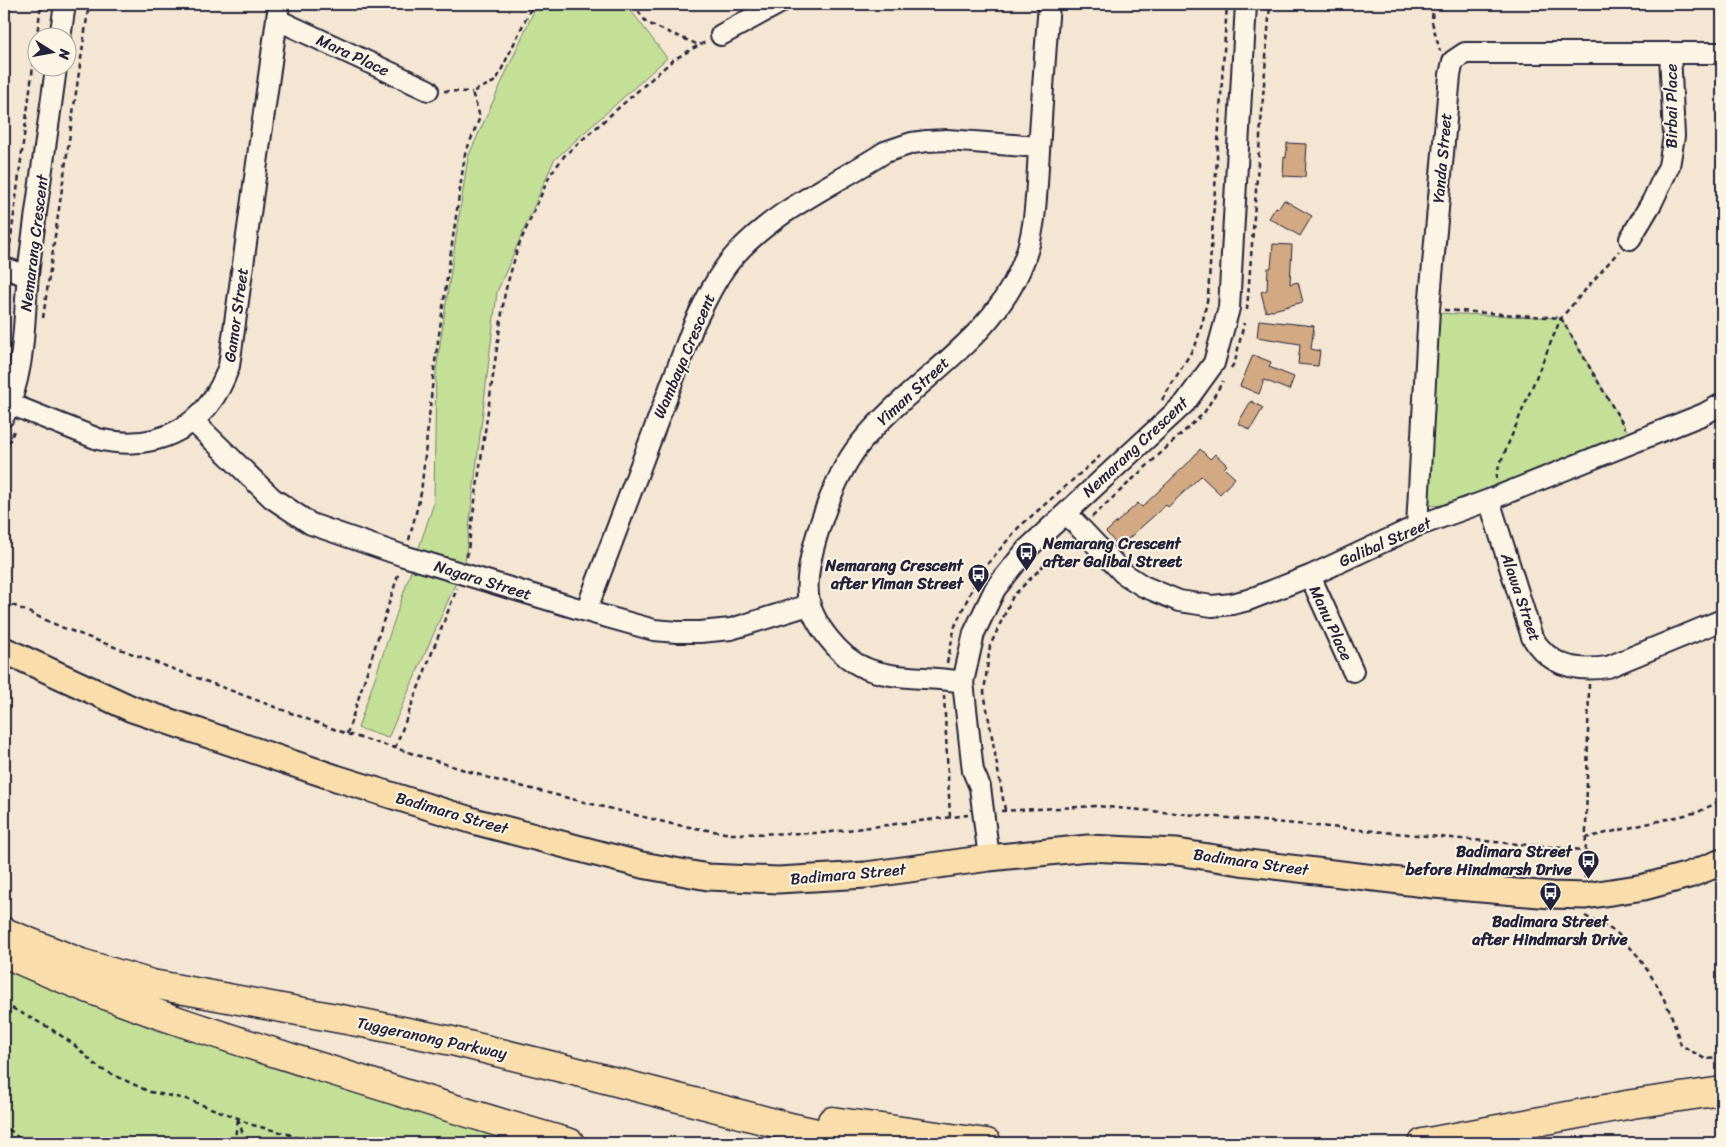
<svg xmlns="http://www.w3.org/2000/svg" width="1726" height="1147" font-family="Sriracha,sans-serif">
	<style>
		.green { fill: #c4e097; stroke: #738169 }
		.building { fill: #d3a984; stroke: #22223b }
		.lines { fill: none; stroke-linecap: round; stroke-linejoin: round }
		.minor-casing { stroke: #22223b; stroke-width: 24 }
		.major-casing { stroke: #22223b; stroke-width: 29 }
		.highway-casing { stroke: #22223b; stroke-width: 31 }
		.path { stroke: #22223b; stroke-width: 2.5; stroke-dasharray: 5 4; stroke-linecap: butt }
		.minor { stroke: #fcf5e5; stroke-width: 20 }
		.major { stroke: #f9deab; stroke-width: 25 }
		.highway { stroke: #f9deab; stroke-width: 28 }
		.labels { text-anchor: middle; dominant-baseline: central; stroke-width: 4; stroke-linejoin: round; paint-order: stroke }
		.street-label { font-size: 16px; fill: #22223b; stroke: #fcf5e5 }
		.poi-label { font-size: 16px; font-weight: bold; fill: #22223b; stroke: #fcf5e5; text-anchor: end }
	</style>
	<rect width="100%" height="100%" fill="#f4e6d2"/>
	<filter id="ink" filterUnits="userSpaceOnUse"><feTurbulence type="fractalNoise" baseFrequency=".02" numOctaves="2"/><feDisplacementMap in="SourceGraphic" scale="10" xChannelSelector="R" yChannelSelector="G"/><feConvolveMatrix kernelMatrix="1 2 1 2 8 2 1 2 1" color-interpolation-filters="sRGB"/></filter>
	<g filter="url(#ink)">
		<!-- green -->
		<path class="green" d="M537,4H626L667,58L554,160L497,292L465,562L388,738L358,728L434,503L436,371L468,157Z
			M1432,313L1561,318L1634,442L1447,506L1428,505L1422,493Z
			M4,966L155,1030L258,1056L562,1143H4Z"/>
		<!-- building -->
		<path class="building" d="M1287,143L1307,144L1305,177L1283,176L1284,157L1286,158Z
			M1284,200L1312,216L1300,236L1269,218L1276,207L1279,208Z
			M1273,244L1292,245L1290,284L1298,282L1303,302L1266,312L1261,292L1267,290L1268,268H1271Z
			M1259,320L1314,326L1311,349L1320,351L1318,366L1298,364L1300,344L1257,337Z
			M1253,355L1271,362L1269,367L1294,377L1289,390L1264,380L1259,394L1240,386Z
			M1251,401L1263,408L1250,430L1238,423Z
			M1200,449L1210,459L1215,454L1227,465L1224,468L1235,478L1220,494L1201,476L1168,507L1166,505L1119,547L1106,532L1138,503L1142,507L1188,463Z"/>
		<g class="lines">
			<defs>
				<path id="minor" d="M278,20L428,90
					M721,35L778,4
					M60,38L65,4
					M1630,239L1652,202L1669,166L1674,136L1670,53
					M4,268L28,276
					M10,404L98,439C160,453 209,425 229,366L279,4
					M4,416C26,372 23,323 28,275C36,206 47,137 56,68
					M193,421L272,498L311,524L404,556L586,611L654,630L677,632H700L731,629L809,605
					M1489,500L1532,637C1549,666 1576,672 1608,667L1722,620
					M1066,513L1123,573L1143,586L1179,601L1212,606L1232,604L1248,600L1310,576L1417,526L1489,500L1704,414L1722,404
					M1417,526L1429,309L1450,75L1453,61L1465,53H1722
					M1310,576L1353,671
					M586,611L694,324C706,300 717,275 735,255C775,210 834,185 885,152L912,143L927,141L947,140L1039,147
					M963,682C932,676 893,680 865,668C840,658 811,622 808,595C804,556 835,475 859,445C908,383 987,345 1020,270C1037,233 1036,192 1039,151C1042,102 1045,53 1049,4
					M989,858L980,787L973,771L963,682L974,633L995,589L1027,549L1185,403L1214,363L1229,308L1246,4"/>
				<path id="major" d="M4,650L132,709L336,778L477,822L642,865L708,877L778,880L866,875L989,858L1088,848L1177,852L1240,862L1434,885L1551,895L1585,896L1644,887L1689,875L1722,862"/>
				<path id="highway" d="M4,932L81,963L152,984L363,1023L452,1041L574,1071L794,1128L861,1143
					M4,953C97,996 197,1028 295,1059C387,1088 478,1117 570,1143
					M832,1121L987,1143
					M1423,1143L1632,1104L1722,1091"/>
			</defs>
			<!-- minor casing -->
			<use href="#minor" class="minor-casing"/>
			<!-- major casing -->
			<use href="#major" class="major-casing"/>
			<!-- highway casing -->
			<use href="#highway" class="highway-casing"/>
			<!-- path -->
			<path class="path" d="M633,4L647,23L699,45L706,42
				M1433,4L1432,22L1440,51
				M444,91L472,92
				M9,253L41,4
				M4,294L5,286
				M1247,310L1270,4
				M1444,310L1561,318L1625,428
				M43,318L89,4
				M1231,368L1235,362L1244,323
				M1162,400L1196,344L1203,320L1208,296L1227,4
				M4,452L15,429
				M1496,479L1499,466L1561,318L1619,251
				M1092,517L1204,413L1223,381
				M409,540L421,493L434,369L465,154L480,117L472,92L496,81L533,4
				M467,557L505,292L518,247L550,175L565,155L673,60L699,45
				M4,601L61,627L347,734L395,748L496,780L672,824L731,834L823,833L968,815
				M947,663L955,626L979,574L1018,528L1100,456
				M944,695L950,817
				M347,734L399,572
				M395,748L457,588
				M1005,810L984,692L990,646L1013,596L1069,540
				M1001,811L1096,806L1584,850
				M1585,838L1698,812L1722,800
				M1585,878L1589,684
				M1585,916L1616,932L1638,956L1657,985L1671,1014L1681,1045L1705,1059L1722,1058
				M4,1004L48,1027L72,1043L99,1068L150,1092L186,1099L238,1118L249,1124L288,1134L310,1143
				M238,1119L246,1143
				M9,1129L24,1143
				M234,1143L238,1119"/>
			<!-- minor -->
			<use href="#minor" class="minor"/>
			<!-- major -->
			<use href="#major" class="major"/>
			<!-- highway -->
			<use href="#highway" class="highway"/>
		</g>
	</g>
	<!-- icons -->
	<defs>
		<symbol id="bus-pin" viewBox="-11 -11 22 30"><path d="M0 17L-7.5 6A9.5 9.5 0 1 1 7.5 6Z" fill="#22223b" stroke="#fcf5e5"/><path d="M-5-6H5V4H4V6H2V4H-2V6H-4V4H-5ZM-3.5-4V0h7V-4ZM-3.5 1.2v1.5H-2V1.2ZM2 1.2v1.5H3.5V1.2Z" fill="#fff"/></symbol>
	</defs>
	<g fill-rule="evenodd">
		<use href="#bus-pin" x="1014" y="540" width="25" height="34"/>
		<use href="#bus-pin" x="966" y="562" width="25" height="34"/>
		<use href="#bus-pin" x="1576" y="848" width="25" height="34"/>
		<use href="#bus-pin" x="1538" y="880" width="25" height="34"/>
	</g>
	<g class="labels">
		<!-- street labels -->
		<g class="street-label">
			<text transform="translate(353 55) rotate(25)">Mara Place</text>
			<text transform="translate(1671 106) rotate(-90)">Birbai Place</text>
			<text transform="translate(1442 158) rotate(-85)">Yanda Street</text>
			<text transform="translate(34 243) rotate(-83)">Nemarang Crescent</text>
			<text transform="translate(236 315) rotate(-82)">Gamor Street</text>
			<text transform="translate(684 356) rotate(-67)">Wambaya Crescent</text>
			<text transform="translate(913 391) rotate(-43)">Yiman Street</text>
			<text transform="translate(1135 447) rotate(-43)">Nemarang Crescent</text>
			<text transform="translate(1385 542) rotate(-24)">Galibal Street</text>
			<text transform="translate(483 580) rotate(17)">Nagara Street</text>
			<text transform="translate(1521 597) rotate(71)">Alawa Street</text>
			<text transform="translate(1331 623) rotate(65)">Manu Place</text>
			<text transform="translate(452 813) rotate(16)">Badimara Street</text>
			<text transform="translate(1251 862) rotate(8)">Badimara Street</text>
			<text transform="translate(848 874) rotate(-5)">Badimara Street</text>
			<text transform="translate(432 1038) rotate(12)">Tuggeranong Parkway</text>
		</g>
		<!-- poi labels -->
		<g class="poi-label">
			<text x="1043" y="543" text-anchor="start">Nemarang Crescent<tspan x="1043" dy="18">after Galibal Street</tspan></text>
			<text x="963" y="565">Nemarang Crescent<tspan x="963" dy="18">after Yiman Street</tspan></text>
			<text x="1572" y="851">Badimara Street<tspan x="1572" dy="18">before Hindmarsh Drive</tspan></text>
			<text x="1550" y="921" text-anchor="middle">Badimara Street<tspan x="1550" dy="18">after Hindmarsh Drive</tspan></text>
		</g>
	</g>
	<!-- margin -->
	<rect width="1726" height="1147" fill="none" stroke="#fcf5e5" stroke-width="20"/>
	<rect x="10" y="10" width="1706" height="1127" fill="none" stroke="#22223b" stroke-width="2" filter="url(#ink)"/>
	<!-- north arrow -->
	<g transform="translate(52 52) rotate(101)"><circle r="24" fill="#fcf5e5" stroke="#a5a1a1"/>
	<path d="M0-4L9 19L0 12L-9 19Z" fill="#22223b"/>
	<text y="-8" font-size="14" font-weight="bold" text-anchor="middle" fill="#22223b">N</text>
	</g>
</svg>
